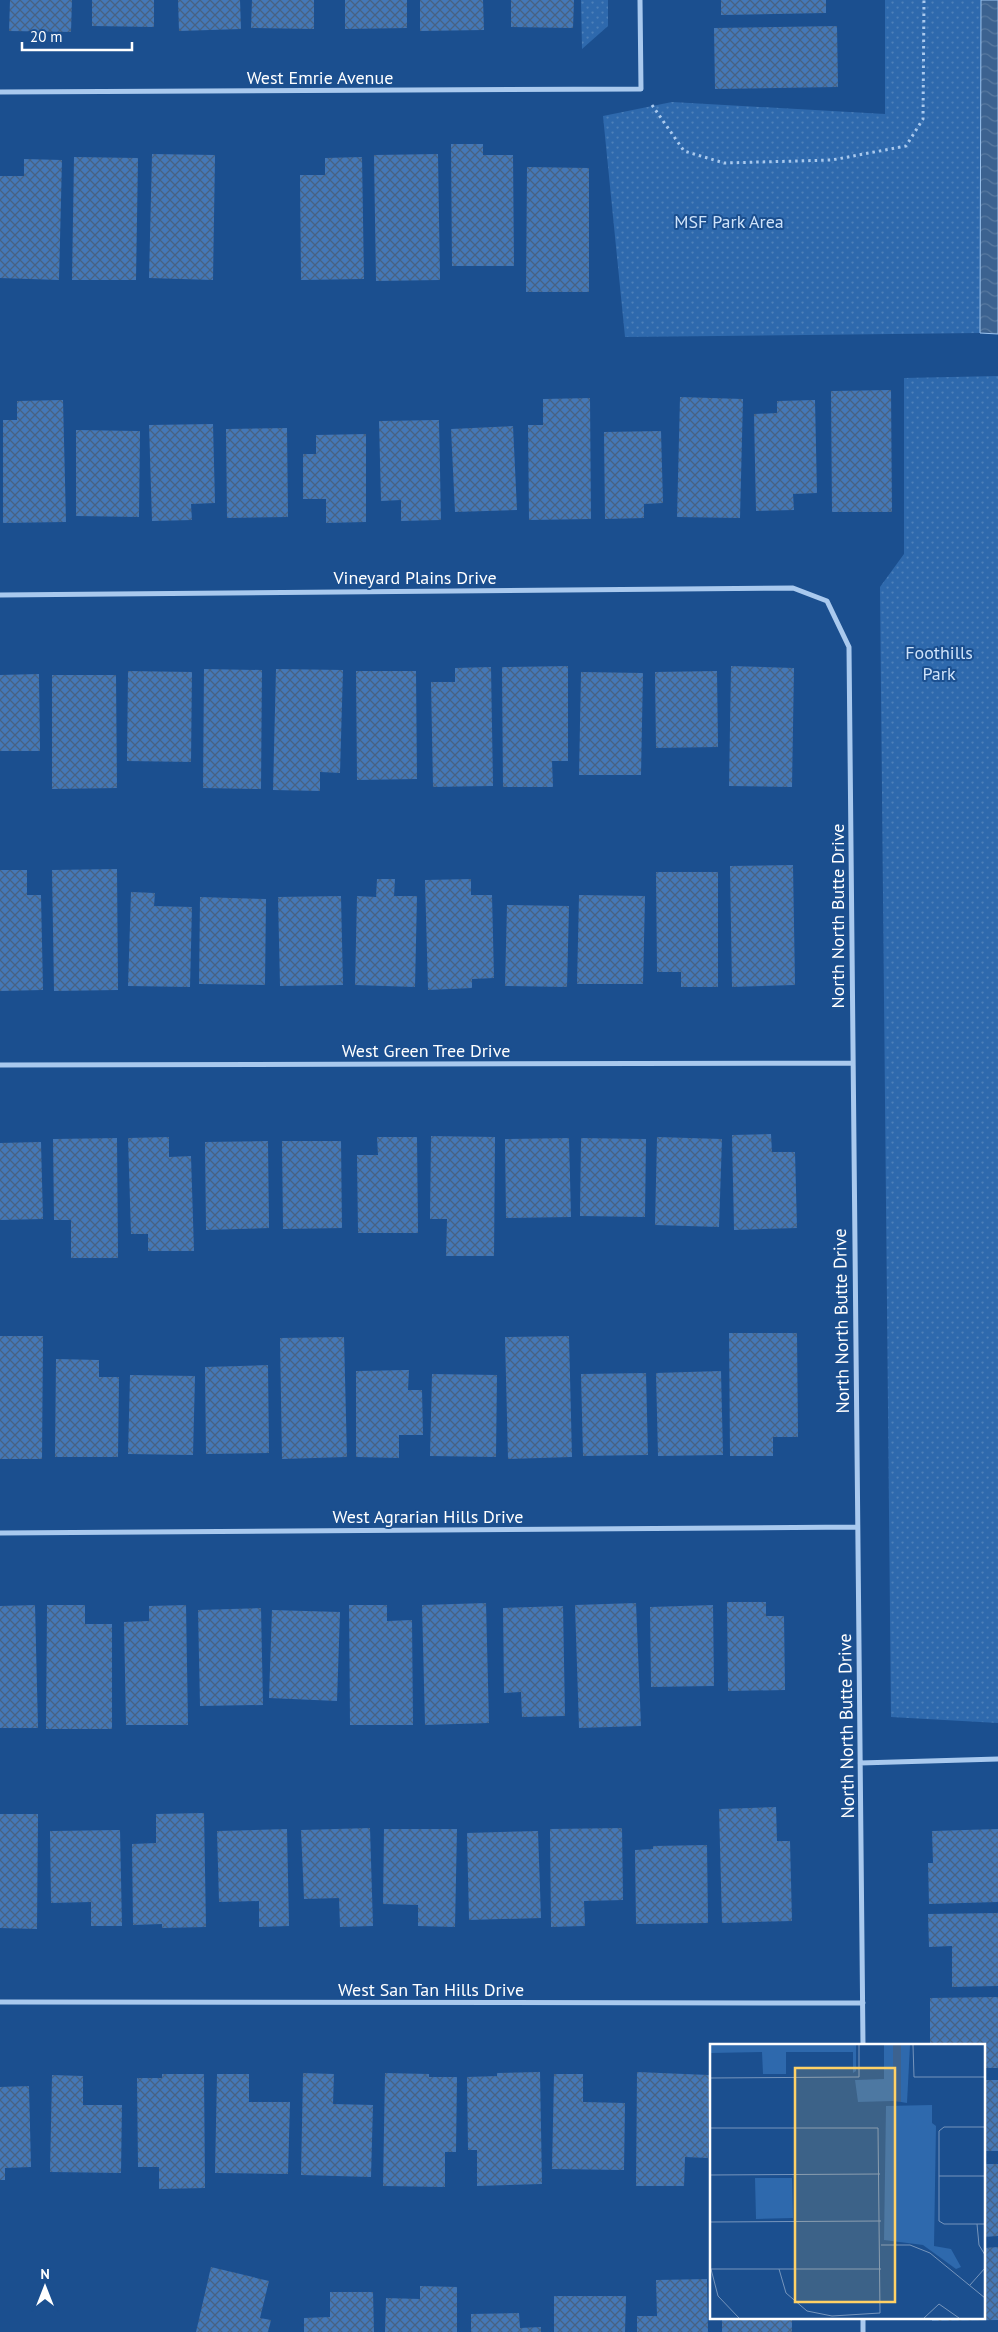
<svg xmlns="http://www.w3.org/2000/svg" width="998" height="2332" font-family="'PT Sans',sans-serif">
	<style>
		.park { fill: url(#park-dots) }
		.water { fill: url(#water-waves); stroke: #9cc4f0 }
		.building { fill: url(#building-cross-hatch) }
		.lines { fill: none; stroke-linecap: round; stroke-linejoin: round }
		.path { stroke: #a9c9ee; stroke-width: 3; stroke-dasharray: 2.5 4; stroke-linecap: butt }
		.street { stroke: #a9c9ee; stroke-width: 5 }
		.labels { text-anchor: middle; dominant-baseline: central; stroke-width: 4; stroke-linejoin: round; paint-order: stroke }
		.street-label { font-size: 18px; fill: #fff; stroke: #1b4f8f }
		.park-label { font-size: 18px; fill: #cfe3fa; stroke: #1b4f8f }
		.inset-road { fill: none; stroke: #7695bc; stroke-width: 1 }
		.view { fill: #ffd166; fill-opacity: 0.15; stroke: #ffd166; stroke-width: 2.5 }
		.inset-edge { fill: none; stroke: #fff; stroke-width: 2.5 }
	</style>
	<defs>
		<pattern id="park-dots" width="8" height="8" patternUnits="userSpaceOnUse" patternTransform="scale(1.25)"><rect width="8" height="8" fill="#2e69ad"/><path d="M2 2h.1M6 6h.1" fill="none" stroke="#4d80b9" stroke-width="1.8" stroke-linecap="round"/></pattern>
		<pattern id="water-waves" width="16" height="10" patternUnits="userSpaceOnUse" patternTransform="scale(1.25)"><rect width="16" height="10" fill="#3c6290"/><path d="M0 5q4-4 8 0t8 0" fill="none" stroke="#597aa1"/></pattern>
		<pattern id="building-cross-hatch" width="8" height="8" patternUnits="userSpaceOnUse" patternTransform="scale(1.25)"><rect width="8" height="8" fill="#4478b7"/><path d="M0 0l8 8M0 8l8-8" fill="none" stroke="#486282"/></pattern>
	</defs>
	<rect width="100%" height="100%" fill="#1b4f8f"/>
	<!-- park -->
	<path class="park" d="M581,0H608V26L582,49Z
		M885,0H981L980,333L625,337L603,116L672,102L885,114Z
		M998,376V1723L891,1717L880,587L904,554V378Z"/>
	<!-- water -->
	<path class="water" d="M981,0H998V334L980,333Z"/>
	<!-- building -->
	<path class="building" d="M10,0H72L71,32L9,31Z
		M92,0H154V27L92,26Z
		M178,0H240L241,29L179,31Z
		M252,0H314V29L251,28Z
		M345,0H407V28L345,29Z
		M420,0H483L484,30L420,31Z
		M511,0H574L573,28L511,27Z
		M721,0H826V13L721,15Z
		M837,26L838,87L715,89L714,28Z
		M451,144H483V155H513L514,266H452Z
		M152,154L215,155L213,280L149,278Z
		M438,154L440,280L376,281L374,155Z
		M74,157L138,158L136,280H72Z
		M362,157L364,279L301,280L300,175H325V158Z
		M24,159L62,160L59,280L0,278V176H24Z
		M527,167L589,168V292H526Z
		M891,390L892,512H832L831,391Z
		M680,397L743,399L740,518L677,517Z
		M590,398L591,519L529,520L528,425H543V399Z
		M63,400L66,522L3,523V420H17V401Z
		M815,400L817,493L793,494L794,510L756,511L754,414L777,413V401Z
		M439,420L441,520L401,521V500L381,501L379,421Z
		M213,424L215,503L191,504L192,520L152,521L149,425Z
		M513,426L517,510L455,512L451,429Z
		M287,428L288,517L227,518L226,429Z
		M76,430L140,431L139,517L76,516Z
		M661,431L663,503L644,504V518L605,519L604,432Z
		M366,434V522L326,523V499H303V454H316V435Z
		M568,666V761H552L553,787H503L502,667Z
		M731,666L794,668L792,787L729,786Z
		M491,667L493,786L433,787L431,682H455V668Z
		M204,669L262,670L261,789L203,788Z
		M276,669L343,670L340,773L320,772V791L273,790Z
		M128,671L192,672L191,762L127,761Z
		M356,671H416L417,779L357,780Z
		M717,671L718,747L656,748L655,672Z
		M581,672L643,673L641,775H579Z
		M39,674L40,751H0V675Z
		M52,675H116L117,788L52,789Z
		M793,865L795,985L732,987L730,866Z
		M117,869L118,990L54,991L52,870Z
		M0,870H27V895H41L43,990L0,991Z
		M656,872H718V987H681V972H657Z
		M377,879H395L394,896H417L415,987L355,985L357,896L376,897Z
		M471,879V895H492L494,978L472,979V988L428,990L425,880Z
		M131,892L155,893L154,906L192,907L190,987L128,986Z
		M579,895L645,896L643,984H577Z
		M341,896L343,985L280,986L278,897Z
		M200,897L266,899L265,985L199,984Z
		M507,905L569,906L567,987L505,986Z
		M771,1134L772,1152H795L797,1228L734,1230L732,1135Z
		M431,1136L495,1137L494,1256H446L447,1219H430Z
		M169,1137V1157L191,1156L194,1251H148V1234H131L128,1138Z
		M377,1137H417L418,1233H358L357,1155H378Z
		M657,1137L722,1139L719,1227L655,1225Z
		M117,1138L118,1258H71V1220H54L53,1139Z
		M569,1138L571,1217L506,1218L505,1139Z
		M581,1138L646,1139L645,1217L580,1216Z
		M268,1141L269,1228L206,1230L205,1142Z
		M282,1141H341L342,1228L283,1229Z
		M41,1142L43,1219L0,1220V1143Z
		M729,1333H797L798,1437H773V1456H730Z
		M0,1336H43L42,1459H0Z
		M569,1336L572,1457L508,1459L505,1337Z
		M344,1337L347,1457L282,1459L280,1338Z
		M56,1359L99,1360V1377H119L118,1457H55Z
		M268,1365L269,1453L206,1454L205,1367Z
		M409,1370L408,1390H422L423,1435H399V1458L356,1457V1371Z
		M721,1371L723,1455L658,1456L656,1373Z
		M646,1373L648,1455L583,1456L581,1374Z
		M432,1374L497,1375L496,1457L430,1456Z
		M130,1375L195,1376L193,1455L128,1454Z
		M727,1602H766V1616H784L785,1690L728,1691Z
		M486,1603L489,1723L425,1725L422,1605Z
		M636,1603L641,1726L579,1728L575,1605Z
		M35,1605L38,1728H0V1606Z
		M47,1605H85V1624H112V1729H46Z
		M186,1605L188,1725H126L124,1622L149,1621V1606Z
		M349,1605H387V1621L412,1620L413,1725H350Z
		M713,1605L714,1686L651,1687L650,1607Z
		M563,1606L565,1716L522,1717L521,1692L504,1693L503,1608Z
		M261,1608L263,1705L200,1706L198,1610Z
		M272,1610L340,1612L337,1701L269,1698Z
		M776,1807L777,1841H790L792,1921L722,1923L719,1809Z
		M204,1813L206,1927L162,1928V1924L133,1925L132,1844L156,1843V1814Z
		M0,1814H38L37,1929L0,1928Z
		M370,1828L373,1926L340,1927L339,1898L304,1899L301,1830Z
		M622,1828L623,1900L584,1901L585,1926L551,1927L550,1829Z
		M287,1829L289,1926L259,1927V1901L219,1902L217,1831Z
		M384,1829H457L455,1927L418,1926V1905L383,1904Z
		M998,1829V1902L929,1904L928,1863H933L932,1831Z
		M120,1830L122,1926H91V1902L51,1903L50,1831Z
		M538,1831L541,1918L469,1920L467,1833Z
		M707,1845L708,1923L636,1924L635,1850L653,1849V1846Z
		M998,1913V1986L952,1987V1946L929,1947L928,1914Z
		M998,1997V2068H984V2046H930V1998Z
		M540,2072L542,2184L477,2186V2150H468L467,2077L497,2076V2073Z
		M637,2072L709,2075L708,2158L685,2157L684,2186H636Z
		M303,2073L334,2074L333,2104L373,2105L371,2177L301,2175Z
		M385,2073L429,2074V2077H457L456,2152H445V2187L383,2186Z
		M162,2074H204L205,2188L159,2189V2167H138L137,2078H162Z
		M217,2074H249V2102H290L288,2174L215,2173Z
		M554,2074H583V2102L625,2103L624,2170L552,2169Z
		M52,2075L83,2076V2105H122L121,2173L50,2172Z
		M984,2080H998V2151H984Z
		M29,2086L31,2167L5,2168V2180H0V2087Z
		M984,2164H998V2236L984,2237Z
		M998,2247V2320L932,2321V2318H984V2248Z
		M211,2267L269,2281L260,2318L271,2320L268,2332H196Z
		M707,2279L708,2332H637V2316H657L656,2280Z
		M420,2286L457,2287V2332H385L386,2298L420,2299Z
		M330,2292H373L374,2332H304V2318L330,2317Z
		M554,2296H626L625,2332H554Z
		M519,2313L520,2328L541,2327V2332H471V2314Z
		M722,2318L792,2319V2332H722Z"/>
	<g class="lines">
		<!-- path -->
		<path class="path" d="M652,105L684,151L724,163L832,160L906,146L923,119L924,0"/>
		<!-- street -->
		<path class="street" d="M0,92L641,89L640,0
			M0,595L793,588L827,601L849,647L863,2046
			M0,1065L852,1063
			M0,1533L857,1527
			M860,1763L998,1759
			M0,2002L863,2003
			M863,2318V2332"/>
	</g>
	<g class="labels">
		<!-- street labels -->
		<g class="street-label">
			<text x="320" y="77">West Emrie Avenue</text>
			<text x="415" y="577">Vineyard Plains Drive</text>
			<text transform="translate(837 916) rotate(-90)">North North Butte Drive</text>
			<text x="426" y="1050">West Green Tree Drive</text>
			<text transform="translate(841 1321) rotate(-91)">North North Butte Drive</text>
			<text x="428" y="1516">West Agrarian Hills Drive</text>
			<text transform="translate(846 1726) rotate(-91)">North North Butte Drive</text>
			<text x="431" y="1989">West San Tan Hills Drive</text>
		</g>
		<!-- park labels -->
		<g class="park-label">
			<text x="729" y="221">MSF Park Area</text>
			<text x="939" y="652">Foothills<tspan x="939" dy="21">Park</tspan></text>
		</g>
	</g>
	<!-- overview -->
	<g transform="translate(710 2044)">
		<rect width="275" height="275" fill="#1b4f8f"/>
		<path d="M191,1H200L197,59L191,58Z" fill="#2e69ad"/>
		<path d="M0,1H146V27L143,29V8H76V30H53L52,8L0,9ZM174,1H183V57L148,58L145,36L174,35ZM222,61V79L226,82L224,202L241,205L251,223L246,225L213,201L174,196L176,62ZM45,134H82L83,174L46,175Z" fill="#2e69ad"/>
		<path d="M183,1H191V58L183,57Z" fill="#3c6290"/>
		<path class="inset-road" d="M203,1L204,33H275M0,34L149,33V1M275,83H234L229,87V177L234,180H275M0,84H168L170,269L122,272L97,267L76,249L69,225M0,131L170,130M229,132H275M0,178L171,177M267,180L269,201L275,211M171,201H200L220,209L275,254M0,225H171M1,225L8,252L29,274M260,241L275,224M214,274L229,260L249,274"/>
		<path class="view" d="M85,24H185V258H85Z"/>
		<rect width="275" height="275" class="inset-edge"/>
	</g>
	<!-- north arrow -->
	<g transform="translate(45 2287)" stroke="#1b4f8f" stroke-width="4" paint-order="stroke">
	<path d="M0-4L9 19L0 12L-9 19Z" fill="#ffffff"/>
	<text y="-8" font-size="14" font-weight="bold" text-anchor="middle" fill="#ffffff">N</text>
	</g>
	<!-- scale -->
	<path d="M22 42v8h110v-8" fill="none" stroke="#ffffff" stroke-width="2.5"/>
	<text x="30" y="42" font-size="15" fill="#ffffff" stroke="#1b4f8f" stroke-width="4" paint-order="stroke">20 m</text>
</svg>
